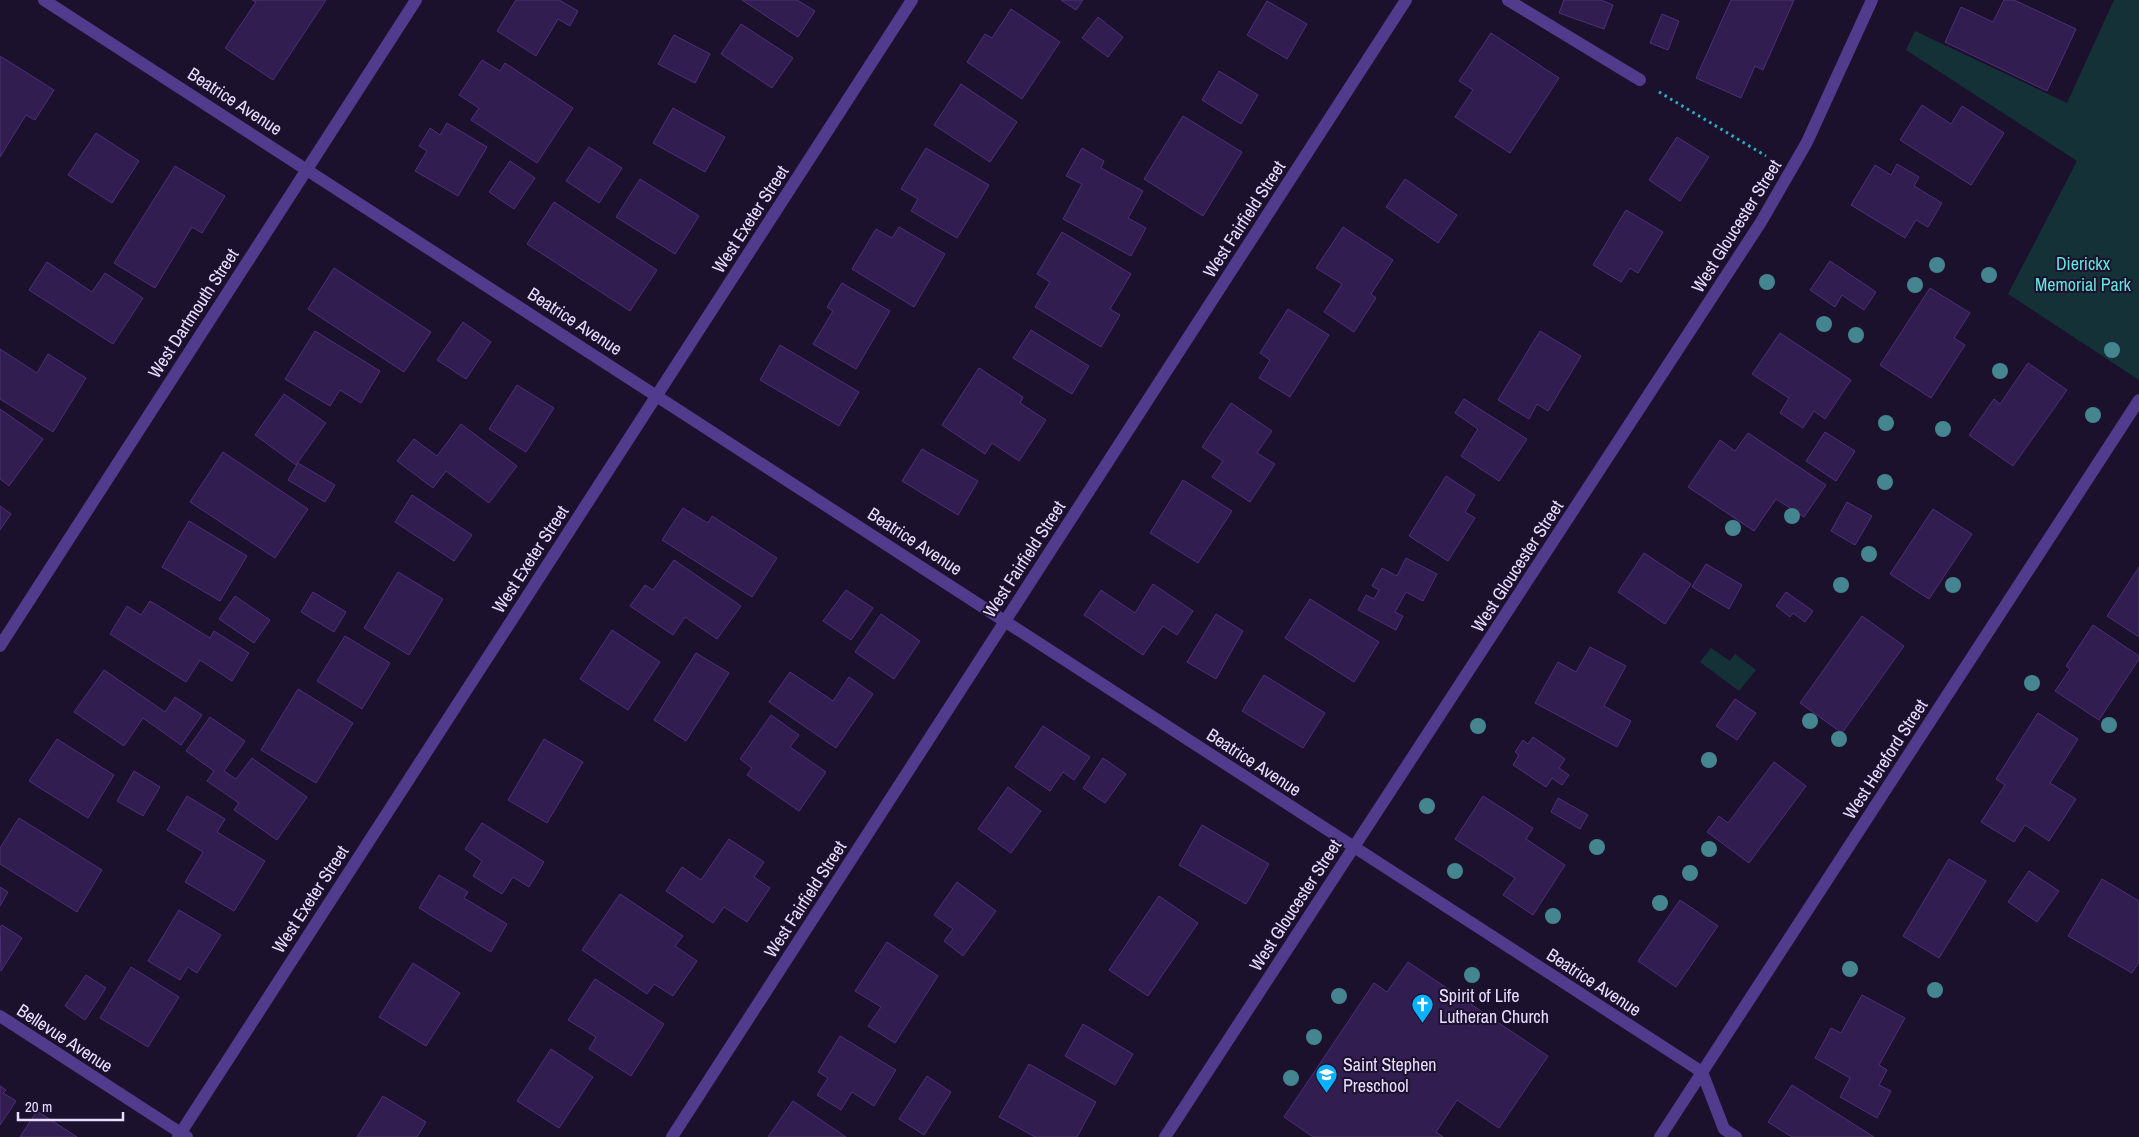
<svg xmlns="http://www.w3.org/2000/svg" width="2139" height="1137" font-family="'Archivo Narrow',sans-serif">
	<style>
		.green { fill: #143137 }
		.building { fill: #311d4f; stroke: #4e2e7b }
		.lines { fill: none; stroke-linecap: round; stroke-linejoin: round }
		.path { stroke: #2eacc2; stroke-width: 3; stroke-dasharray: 2.5 4; stroke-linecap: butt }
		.service { stroke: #503b8d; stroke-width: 12 }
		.minor { stroke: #503b8d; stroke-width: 12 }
		.tertiary { stroke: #503b8d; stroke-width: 12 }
		.tree { fill: #44858f }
		.labels { text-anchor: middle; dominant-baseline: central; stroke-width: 4; stroke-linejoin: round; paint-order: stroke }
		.street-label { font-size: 18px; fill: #e8ddff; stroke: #1c112d }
		.park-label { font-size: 18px; fill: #64e4df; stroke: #1c112d }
		.poi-label { font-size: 18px; fill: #e8ddff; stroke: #1c112d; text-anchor: start }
	</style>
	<rect width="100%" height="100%" fill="#1c112d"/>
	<!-- green -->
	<path class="green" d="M2114,0H2139V380L2008,294L2077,161L1906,50L1915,31L2067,103Z
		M1711,648L1730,661L1735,654L1756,670L1739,691L1700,662Z"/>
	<!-- building -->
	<path class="building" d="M252,0H326L273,80L225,48L256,2Z
		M516,0H559L578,11L570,26L558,19L536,56L497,31Z
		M742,0H797L815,11L798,37Z
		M1061,0H1083L1076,10Z
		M1564,0H1601L1613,5L1604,29L1559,13Z
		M1731,0H1794L1763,70L1755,66L1741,98L1696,78Z
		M2004,0H2014L2076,29L2047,91L1945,42L1961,7L1993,22Z
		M1267,1L1307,24L1287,59L1247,35Z
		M1011,9L1060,42L1022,99L967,62L985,34L992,38Z
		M1662,14L1679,21L1668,50L1650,43Z
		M1098,17L1123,37L1108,57L1082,38Z
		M741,24L793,58L772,88L721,54Z
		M1491,33L1559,78L1510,153L1455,117L1473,90L1459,81Z
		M674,35L710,54L695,83L658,64Z
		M0,56L54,90L35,120L26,115L0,157Z
		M482,60L500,71L505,63L573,108L537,163L471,120L479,108L459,95Z
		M1219,71L1258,95L1241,124L1202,100Z
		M961,84L1017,122L990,162L934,125Z
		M1922,105L1951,124L1962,106L2004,133L1971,185L1900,140Z
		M673,108L725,137L705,172L653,143Z
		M1183,116L1242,152L1203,216L1144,179Z
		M447,123L487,147L458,196L415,171L427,151L419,146L430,128L440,135Z
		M96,133L139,161L112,203L68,175Z
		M1677,137L1709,157L1680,201L1649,180Z
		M589,147L622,168L599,203L566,181Z
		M926,148L989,185L957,238L911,211L918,199L901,189Z
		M1082,148L1104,161L1101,168L1143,191L1128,218L1146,228L1131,256L1063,219L1082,184L1066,176Z
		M510,161L535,178L514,209L489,192Z
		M1897,164L1919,177L1914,186L1942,203L1928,227L1916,220L1905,238L1851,205L1875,165L1891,175Z
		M175,166L225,196L202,233L192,227L155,288L114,263Z
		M640,179L699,216L675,254L616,217Z
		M1405,179L1457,215L1438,243L1386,207Z
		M554,202L657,270L630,311L527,244Z
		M1626,210L1663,232L1638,273L1630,268L1621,282L1593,265Z
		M899,227L945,254L914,307L852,269L876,229L892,238Z
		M1343,227L1393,260L1371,294L1376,298L1354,332L1324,312L1342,284L1316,268Z
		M1062,232L1131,274L1110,309L1120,315L1101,347L1035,307L1050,282L1037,274Z
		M1830,261L1876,292L1864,310L1842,295L1835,307L1810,290Z
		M47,262L92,292L105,273L143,298L113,344L29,290Z
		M334,268L431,332L404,372L308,309Z
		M842,283L890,311L856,369L813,344L833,311L827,307Z
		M1930,288L1970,313L1954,338L1965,345L1931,398L1880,365Z
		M1288,309L1329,335L1290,397L1259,378L1270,360L1260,353Z
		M463,322L491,342L466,379L437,360Z
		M1031,330L1089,366L1072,394L1013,358Z
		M315,331L380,371L361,403L340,390L330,406L285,379Z
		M1540,331L1581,356L1548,411L1537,404L1529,419L1498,400Z
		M1780,333L1851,380L1825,419L1814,411L1803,428L1780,413L1789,398L1752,374Z
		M780,345L859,392L839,426L760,380Z
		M0,349L37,373L48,354L86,378L53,432L0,399Z
		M2028,363L2067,390L2013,466L1969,435L1994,399L2000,404Z
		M979,368L1023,397L1020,403L1046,420L1019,461L992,443L985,454L942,425Z
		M517,385L554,408L526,452L489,429Z
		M284,394L326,423L296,465L255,435Z
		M1464,399L1527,439L1499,481L1461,456L1478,429L1455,413Z
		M1231,403L1272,431L1257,453L1275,464L1250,502L1212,477L1223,461L1202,447Z
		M0,409L43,439L9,486L0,479Z
		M461,424L517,466L489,503L446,471L433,488L397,461L414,439L437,456Z
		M1825,432L1855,451L1836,481L1806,461Z
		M1748,433L1826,485L1804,517L1776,499L1754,531L1688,487L1720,440L1735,451Z
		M922,449L978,481L958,515L902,481Z
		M223,452L308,509L275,558L190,502Z
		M298,463L335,485L325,502L288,480Z
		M1446,476L1475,495L1465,512L1475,518L1448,561L1409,536Z
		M1183,480L1232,511L1198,563L1150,533Z
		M412,495L472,535L454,561L395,522Z
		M1847,502L1872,516L1855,545L1831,531Z
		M0,506L11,514L0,530Z
		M683,508L708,523L712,516L777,558L752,597L662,540Z
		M1933,509L1972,534L1929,599L1890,574Z
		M189,521L247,556L220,601L162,567Z
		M1644,553L1691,584L1665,624L1618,592Z
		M1406,558L1437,574L1423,601L1406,592L1395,612L1403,616L1396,630L1358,610L1366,595L1374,599L1379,590L1372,586L1382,568L1397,576Z
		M674,560L741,606L717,639L685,617L673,635L630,606L645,585L653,590Z
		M1706,564L1742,585L1729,609L1692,587Z
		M2139,567V637L2107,616Z
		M398,572L443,599L409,655L364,628Z
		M1153,584L1193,611L1177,635L1163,626L1143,655L1084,615L1101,590L1135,613Z
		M846,590L873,608L851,640L823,621Z
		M313,592L346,612L334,632L301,612Z
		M1786,592L1813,611L1805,622L1793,613L1790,617L1776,606Z
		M235,596L270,620L254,643L219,619Z
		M1310,599L1379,642L1354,682L1285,638Z
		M150,601L210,638L214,631L249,653L232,681L200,660L186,682L110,634L127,606L141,615Z
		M881,614L920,641L894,679L855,652Z
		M1216,614L1243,631L1216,679L1187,662Z
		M1862,616L1904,646L1842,733L1800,703Z
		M2093,625L2139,656V659L2099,720L2055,691L2070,669L2066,666Z
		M612,630L660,662L628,710L580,679Z
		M345,636L390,663L362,709L317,681Z
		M1590,647L1626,666L1604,706L1631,721L1617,747L1535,703L1558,662L1576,672Z
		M696,653L729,673L686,741L654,720Z
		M104,670L165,712L175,697L202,715L181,745L143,718L124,746L74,712Z
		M790,672L833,701L849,677L873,694L836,748L769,702Z
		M1264,675L1325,713L1303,748L1242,711Z
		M298,689L353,723L316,783L261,750Z
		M1735,699L1756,713L1737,740L1716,726Z
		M2038,713L2078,739L2050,783L2076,799L2049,841L2025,825L2014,842L1981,822L2005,785L1996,779Z
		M771,715L799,735L790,747L826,772L799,811L747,775L752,768L740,759Z
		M210,717L245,741L224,771L236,779L252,758L307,797L277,840L234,810L239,803L207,781L214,771L186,751Z
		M1043,726L1090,757L1074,780L1063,772L1050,791L1015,767Z
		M1533,737L1565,759L1559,768L1569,775L1562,785L1552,778L1546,787L1513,765L1519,755L1515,752L1523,740L1528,744Z
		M57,739L114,775L88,818L29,781Z
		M544,739L583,762L547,823L508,800Z
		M1103,758L1126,774L1105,803L1083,788Z
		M1774,762L1806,786L1749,863L1707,832L1719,816L1728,823Z
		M134,771L160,787L143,816L117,801Z
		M1008,787L1041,811L1011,853L978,829Z
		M187,796L225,819L217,832L265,861L234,911L185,882L203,852L167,830Z
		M1483,796L1533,828L1526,839L1565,865L1533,915L1503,895L1515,878L1455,839Z
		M1558,798L1588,815L1580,829L1551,812Z
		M19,818L102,870L77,912L0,864V848Z
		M482,823L544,862L529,887L513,877L502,894L473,876L482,861L465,849Z
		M1202,825L1269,864L1246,904L1179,865Z
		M729,839L764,862L754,877L770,888L747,922L724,907L713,923L666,891L682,867L701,880Z
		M1949,859L1986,881L1939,958L1903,936Z
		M2029,871L2059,891L2037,922L2008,902Z
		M439,875L468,892L464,898L507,924L491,952L419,908Z
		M2102,879L2139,901V962L2132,973L2068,936Z
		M957,882L996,911L963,956L944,941L953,929L934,915Z
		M0,887L8,892L0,906Z
		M620,894L683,936L675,946L697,961L673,996L654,984L647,994L582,950Z
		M1159,896L1198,923L1148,996L1109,970Z
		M1680,900L1718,926L1676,987L1638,961Z
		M179,910L221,935L197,973L188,967L180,980L148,961Z
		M2,925L22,938L1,971L0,927Z
		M887,942L938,976L895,1043L868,1026L881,1007L855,991Z
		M1408,962L1548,1056L1499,1128L1457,1100L1436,1132L1443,1137H1313L1284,1117L1374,983L1387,992Z
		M413,963L460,993L426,1046L379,1017Z
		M131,967L179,997L148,1047L100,1018Z
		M86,975L106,988L85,1020L65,1006Z
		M595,979L664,1024L631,1076L589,1049L596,1037L568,1020Z
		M1862,995L1905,1018L1879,1065L1887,1070L1879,1085L1891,1091L1877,1118L1840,1097L1850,1078L1815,1058L1831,1028L1841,1033Z
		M1083,1024L1133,1054L1115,1085L1065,1056Z
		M840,1036L896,1070L874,1106L852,1092L841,1110L817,1095L828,1078L818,1072Z
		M551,1049L593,1077L559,1128L517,1101Z
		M1029,1064L1096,1102L1077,1137H1035L999,1117Z
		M927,1076L951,1092L924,1135L899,1119Z
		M1792,1085L1874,1137H1792L1768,1122Z
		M0,1086L6,1090L3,1093L16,1101L0,1125Z
		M383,1096L426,1122L417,1137H357Z
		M793,1101L846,1137H768Z
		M37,1111L77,1137H20Z"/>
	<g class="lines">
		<!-- path -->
		<path class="path" d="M1659,92L1766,156"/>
		<!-- service -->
		<path class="service" d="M1508,0L1640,80"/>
		<!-- minor -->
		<path class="minor" d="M44,0L1702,1072L1724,1129L1736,1137
			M0,1016L187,1137
			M178,1137L912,0
			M672,1137L1406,0
			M1660,1137L2139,400"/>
		<!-- tertiary -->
		<path class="tertiary" d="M0,646L416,0
			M1165,1137L1761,222L1807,142L1872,0"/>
	</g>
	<!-- trees -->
	<g class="tree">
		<circle cx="1937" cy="265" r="8"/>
		<circle cx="1989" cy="275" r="8"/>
		<circle cx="1767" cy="282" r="8"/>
		<circle cx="1915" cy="285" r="8"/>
		<circle cx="1824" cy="324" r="8"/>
		<circle cx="1856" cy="335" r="8"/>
		<circle cx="2112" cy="350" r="8"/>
		<circle cx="2000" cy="371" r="8"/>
		<circle cx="2093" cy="415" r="8"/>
		<circle cx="1886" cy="423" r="8"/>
		<circle cx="1943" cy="429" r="8"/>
		<circle cx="1885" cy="482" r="8"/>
		<circle cx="1792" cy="516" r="8"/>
		<circle cx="1733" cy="528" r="8"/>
		<circle cx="1869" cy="554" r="8"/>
		<circle cx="1841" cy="585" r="8"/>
		<circle cx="1953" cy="585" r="8"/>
		<circle cx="2032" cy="683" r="8"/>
		<circle cx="1810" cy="721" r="8"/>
		<circle cx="2109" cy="725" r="8"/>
		<circle cx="1478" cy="726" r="8"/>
		<circle cx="1839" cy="739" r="8"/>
		<circle cx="1709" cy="760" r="8"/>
		<circle cx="1427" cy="806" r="8"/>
		<circle cx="1597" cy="847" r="8"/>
		<circle cx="1709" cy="849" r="8"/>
		<circle cx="1455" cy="871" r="8"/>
		<circle cx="1690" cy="873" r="8"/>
		<circle cx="1660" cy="903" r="8"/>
		<circle cx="1553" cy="916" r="8"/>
		<circle cx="1850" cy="969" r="8"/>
		<circle cx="1472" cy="975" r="8"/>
		<circle cx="1935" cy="990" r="8"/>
		<circle cx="1339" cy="996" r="8"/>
		<circle cx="1314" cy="1037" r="8"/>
		<circle cx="1291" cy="1078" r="8"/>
	</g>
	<!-- icons -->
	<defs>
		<symbol id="church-pin" viewBox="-11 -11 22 30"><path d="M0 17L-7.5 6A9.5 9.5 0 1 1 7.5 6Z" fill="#09b2ff" stroke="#1c112d"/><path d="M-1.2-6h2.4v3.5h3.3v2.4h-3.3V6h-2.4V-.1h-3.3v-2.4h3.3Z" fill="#fff"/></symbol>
		<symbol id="school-pin" viewBox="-11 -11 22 30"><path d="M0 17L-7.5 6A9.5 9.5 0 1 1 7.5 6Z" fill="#09b2ff" stroke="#1c112d"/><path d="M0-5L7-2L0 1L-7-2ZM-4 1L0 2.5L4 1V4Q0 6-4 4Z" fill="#fff"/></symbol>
	</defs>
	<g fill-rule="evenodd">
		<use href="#church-pin" x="1410" y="992" width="25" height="34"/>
		<use href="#school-pin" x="1314" y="1062" width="25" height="34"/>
	</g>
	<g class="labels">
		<!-- street labels -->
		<g class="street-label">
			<text transform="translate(235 101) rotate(33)">Beatrice Avenue</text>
			<text transform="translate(750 219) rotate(-57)">West Exeter Street</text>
			<text transform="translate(1244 219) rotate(-57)">West Fairfield Street</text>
			<text transform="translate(1736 226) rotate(-58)">West Gloucester Street</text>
			<text transform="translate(193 313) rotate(-57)">West Dartmouth Street</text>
			<text transform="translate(575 321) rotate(33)">Beatrice Avenue</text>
			<text transform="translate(915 541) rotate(33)">Beatrice Avenue</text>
			<text transform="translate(530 559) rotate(-57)">West Exeter Street</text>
			<text transform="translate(1024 559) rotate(-57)">West Fairfield Street</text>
			<text transform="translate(1517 566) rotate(-57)">West Gloucester Street</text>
			<text transform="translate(1885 759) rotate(-57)">West Hereford Street</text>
			<text transform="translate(1254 762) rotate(33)">Beatrice Avenue</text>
			<text transform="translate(310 899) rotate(-57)">West Exeter Street</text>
			<text transform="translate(805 899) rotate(-57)">West Fairfield Street</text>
			<text transform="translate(1295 905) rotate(-57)">West Gloucester Street</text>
			<text transform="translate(1594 982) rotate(33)">Beatrice Avenue</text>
			<text transform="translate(65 1038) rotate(33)">Bellevue Avenue</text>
		</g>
		<!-- park labels -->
		<g class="park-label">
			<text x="2083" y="263">Dierickx<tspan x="2083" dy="21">Memorial Park</tspan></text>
		</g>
		<!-- poi labels -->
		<g class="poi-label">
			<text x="1439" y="995">Spirit of Life<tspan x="1439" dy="21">Lutheran Church</tspan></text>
			<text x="1343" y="1064">Saint Stephen<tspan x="1343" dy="21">Preschool</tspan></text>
		</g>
	</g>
	<!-- scale -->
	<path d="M18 1112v8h105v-8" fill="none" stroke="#e8ddff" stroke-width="2.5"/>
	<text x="25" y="1112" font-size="15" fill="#e8ddff" stroke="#1c112d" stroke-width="4" paint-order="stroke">20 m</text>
</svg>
